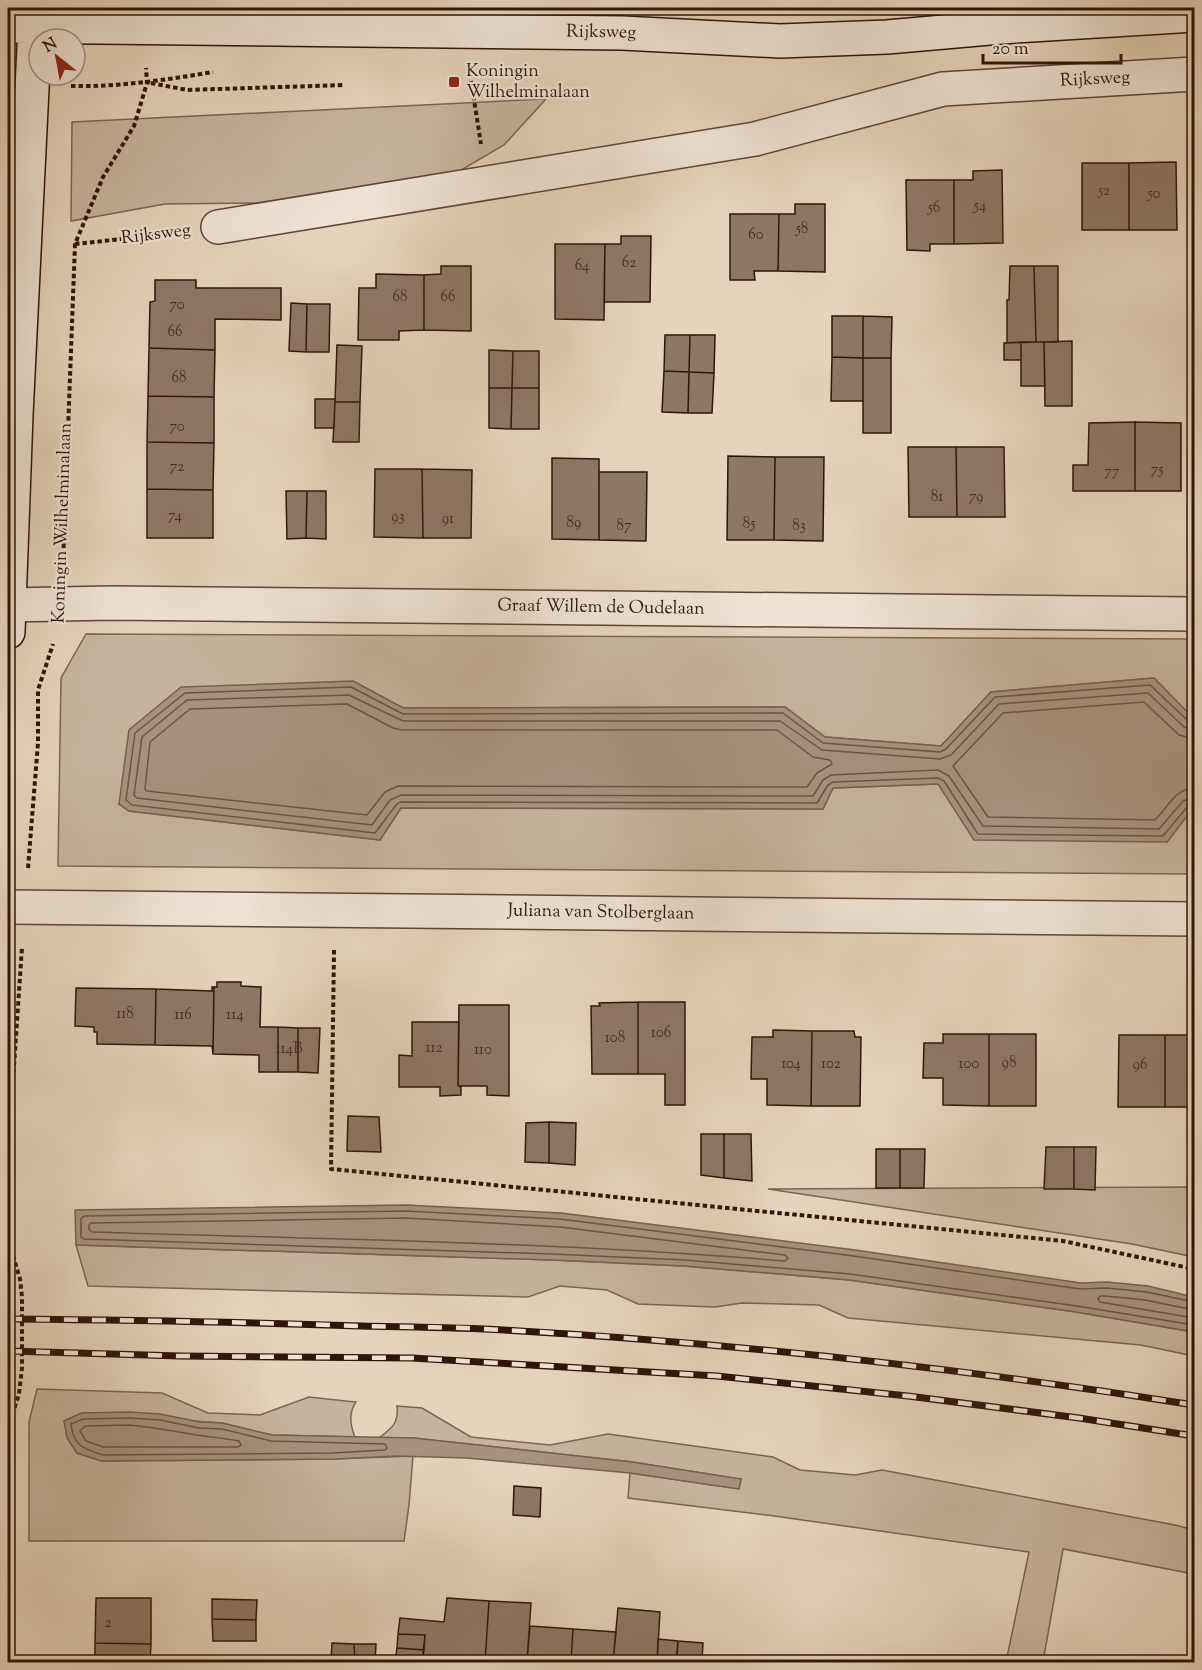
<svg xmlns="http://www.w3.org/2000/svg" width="1202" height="1670" font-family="'Sorts Mill Goudy',serif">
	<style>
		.green { fill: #c7b39d; stroke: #7c6453; stroke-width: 1.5 }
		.water { fill: #a8927e; stroke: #78604f; stroke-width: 1.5 }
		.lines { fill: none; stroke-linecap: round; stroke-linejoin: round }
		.shore { stroke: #6c5344; stroke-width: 1.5 }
		.building { fill: #8f7766; stroke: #311409; stroke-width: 1.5 }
		.minor-casing { stroke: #5e4436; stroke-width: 36 }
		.secondary-casing { stroke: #311409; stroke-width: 36 }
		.path { stroke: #311409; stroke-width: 4; stroke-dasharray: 4.5 3; stroke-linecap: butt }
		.minor { stroke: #efe2d3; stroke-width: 33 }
		.secondary { stroke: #efe2d3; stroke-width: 33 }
		.rail-casing { stroke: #311409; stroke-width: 7 }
		.rail { stroke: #efe2d3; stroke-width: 4.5; stroke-dasharray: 14; stroke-linecap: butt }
		.poi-dot { fill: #8f2418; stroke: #efe2d3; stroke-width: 2 }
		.labels { text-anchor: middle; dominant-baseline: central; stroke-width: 4.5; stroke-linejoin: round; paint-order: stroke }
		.number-label { font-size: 15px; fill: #482d20 }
		.street-label { font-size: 18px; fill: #311409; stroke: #efe2d3 }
		.poi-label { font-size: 18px; fill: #311409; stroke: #efe2d3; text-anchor: start }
	</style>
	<rect width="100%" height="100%" fill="#e6d3bb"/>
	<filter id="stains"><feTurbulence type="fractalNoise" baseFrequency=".00333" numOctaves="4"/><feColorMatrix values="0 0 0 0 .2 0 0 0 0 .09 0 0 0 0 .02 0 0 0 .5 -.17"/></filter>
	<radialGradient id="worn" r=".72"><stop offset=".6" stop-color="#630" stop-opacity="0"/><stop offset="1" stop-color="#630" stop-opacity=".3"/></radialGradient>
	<!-- green -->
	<path class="green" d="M546,99L504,145L451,176L267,203L165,204L71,221L72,122Z
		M86,634L1194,639V719L1154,678L991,692L941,746L825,737L785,707L403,708L353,681L119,804L129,811L380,840L401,808L823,809L833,788L938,784L1167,842L1194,807V874L58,866L61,678Z
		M1194,1187V1257L1132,1244L768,1189Z
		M76,1245L552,1260L684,1266L849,1280L1076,1312L1194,1332V1356L1141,1345L848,1318L819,1305L742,1303L715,1307L638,1304L607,1290L560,1286L528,1297L88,1286Z
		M37,1389L162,1393L208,1413L260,1415L309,1397L356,1402C348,1413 350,1425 355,1437L272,1435L222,1423L82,1413L64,1421L101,1461L334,1459L413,1456L409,1505L404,1541H29V1422Z
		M397,1406L422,1408L471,1437L550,1445L608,1434L773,1457L800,1470L855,1475L882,1470L1175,1525L1194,1530V1574L1063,1549L1043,1662H1006L1029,1552L767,1515L628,1498L630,1473L739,1489L741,1479L632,1462L414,1438H379C392,1428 399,1423 397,1406Z"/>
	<!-- water -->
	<path class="water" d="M1154,678L1194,719V807L1167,842L974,840L938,784L833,788L823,809L401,808L380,840L129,811L119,804L129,730L181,687L353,681L403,708L785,707L825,737L941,746L991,692Z
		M406,1205L561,1213L855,1250L1081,1283L1107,1282L1148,1286L1194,1297V1332L1076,1312L849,1280L684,1266L552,1260L76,1245L75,1210Z
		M129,1412L160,1414L200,1422L222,1423L272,1435L414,1438L632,1462L741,1479L739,1489L630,1473L467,1458L396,1456L334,1459L101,1461L77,1453L67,1438L64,1421L82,1413Z"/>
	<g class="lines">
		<!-- shore -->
		<path class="shore" d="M347,704L393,728L402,730H777L813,757L830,760L832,764L817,773L807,787L398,786L385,792L367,815L147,791L145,789L150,742L190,709Z
			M1194,723L1188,721L1150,685L995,697L946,749L940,752L823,743L783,713L403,714L351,687L185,693L135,733L126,800L132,805L375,833L396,805L400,802L817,803L828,785L833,782L938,778L944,781L978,834L1163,836L1188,806L1194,804
			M1194,730L1184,727L1148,693L999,704L951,755L940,759L822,750L780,721H403L349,695L187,700L142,737L134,795L137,798L372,825L390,800L401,795L813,796L823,780L831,775L938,770L949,776L983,826L1159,829L1183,801L1194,797
			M1194,739L1179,735L1144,702L1003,713L953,766L988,817L1155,820C1168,808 1174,789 1194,788
			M406,1218L560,1227L785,1255L788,1258L785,1261C554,1242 323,1239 92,1232L89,1229V1225L91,1223Z
			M1194,1302L1147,1292L1107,1288L1080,1289L854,1256L560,1219L406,1211L84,1216L81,1219V1237L84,1239L552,1254L685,1260L850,1274L1077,1306L1194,1325
			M1194,1310L1145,1300L1106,1296H1100L1098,1299L1100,1302L1194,1318
			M129,1418L160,1420L199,1428L222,1429L271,1441L385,1444L387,1448L385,1450L333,1453L103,1455C84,1449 73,1446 71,1424L83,1419Z
			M129,1425C153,1427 173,1431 196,1435C211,1437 225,1438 239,1441L241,1445L238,1447H103L86,1441L80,1431L85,1426Z"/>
	</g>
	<!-- building -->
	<path class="building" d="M1176,162L1177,230H1129V163Z
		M1082,163H1129V230H1082Z
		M1002,170L1003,243L954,244V180H973V171Z
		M906,180H954V244H930V251L907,250Z
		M795,204H825V272L778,271L779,214H795Z
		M730,214H779L778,271H754L755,280H730Z
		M621,236H651L650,302H604L605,244H621Z
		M555,244H605L604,320L555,319Z
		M441,266H471V331L424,330V275L441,274Z
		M1010,266H1034L1036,342L1007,343V300H1009Z
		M1034,266H1058V342H1036Z
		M376,274L424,275V330L399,331V340H358L359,288H376Z
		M155,280H196V288H281V320L215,319V350L149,348L150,302L155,301Z
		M1193,301H1194V344H1192Z
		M291,303L307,304L306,352L289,351Z
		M307,304H330L329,352H306Z
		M832,316H863V358L832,357Z
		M863,316L892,317L891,358H863Z
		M665,335H690L689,372L664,371Z
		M690,335H715L714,373L689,372Z
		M1072,341V406H1045L1044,342Z
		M1021,342V360H1004V343Z
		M1021,342H1044L1045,386H1021Z
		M337,345L362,346L360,402H335Z
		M149,348L215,350L214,397L148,396Z
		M489,350L513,351L512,388H489Z
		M513,351H539V388H512Z
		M832,357L863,358V401H831Z
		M863,358H891V433H863Z
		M664,371L689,372L688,413L662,412Z
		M689,372L714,373L712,413H688Z
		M489,388H512L511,429L489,428Z
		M512,388H539V429H511Z
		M148,396L214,397V443L147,442Z
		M315,399H335L334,428H315Z
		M335,402H360L359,442H333Z
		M1135,422L1181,423V491H1135Z
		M1135,422V491H1073V465H1088L1089,423Z
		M147,442L214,443L213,490L147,489Z
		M908,447H956L957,517H909Z
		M956,447H1004L1005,517H957Z
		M728,456L775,457L774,540H727Z
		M775,457H824L823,541L774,540Z
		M552,458L599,459V540L552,539Z
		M375,469H422L423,538L374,537Z
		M422,469L472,470L471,538H423Z
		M599,472H647L646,541L599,540Z
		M147,489L213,490V538H147Z
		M286,491H307L306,538L287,539Z
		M307,491H326V539L306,538Z
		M217,982H241V986L261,987L260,1027H278V1072H259V1055L213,1054L214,987H217Z
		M212,987H214L213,1054L212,1046L155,1045L156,989L212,991Z
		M76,988L156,989L155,1045L97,1044V1032H94V1027L75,1026Z
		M638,1002H685V1105H665V1074H638Z
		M638,1002V1074H592L591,1006H600L599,1003Z
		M459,1005H509V1096L487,1095V1086H458Z
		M412,1022H459L458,1086L461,1087V1095L440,1096V1087H399V1055L412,1056Z
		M278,1027L298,1028V1072H278Z
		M298,1028H320L318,1073L298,1072Z
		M773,1030L812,1031L811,1106L767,1105V1079H751L752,1037H773Z
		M812,1031H854L855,1037H861L860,1106H811Z
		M943,1034H989V1106L943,1105V1078H923L924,1043H943Z
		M989,1034H1036V1106H989Z
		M1119,1035H1165V1107H1118Z
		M1165,1035H1194V1107H1165Z
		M348,1116L379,1117L381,1152L347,1151Z
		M549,1122V1163L525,1162L526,1123Z
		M549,1122L576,1123L575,1165L549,1163Z
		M701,1134H724V1178L701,1175Z
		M724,1134H751L752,1181L724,1178Z
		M1046,1147H1074V1189H1044Z
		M1074,1147H1096L1095,1190L1074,1189Z
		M876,1149H900V1188H876Z
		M900,1149H925L924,1188H900Z
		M514,1486L541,1488L540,1517L513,1515Z
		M96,1598H151V1644L95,1643Z
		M447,1598L489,1601L485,1662H422L425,1635L398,1634L400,1618L444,1622Z
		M212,1599L257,1600L256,1620L212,1619Z
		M489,1601L531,1603L527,1662H485Z
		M618,1608L660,1612L657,1662H613Z
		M212,1619L256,1620V1641H213Z
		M530,1626L573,1629L571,1662H527Z
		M573,1629L616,1632L613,1662H571Z
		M398,1634L425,1635L424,1650L397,1648Z
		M658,1639L678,1641L676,1662H657Z
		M678,1641L703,1643L702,1659L677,1657Z
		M95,1643L151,1644L150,1662H95Z
		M332,1643L354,1644L355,1662H331Z
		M354,1644H376L375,1662H355Z
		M397,1648L424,1650L422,1662L395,1661Z
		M677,1657L702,1659V1662H676Z"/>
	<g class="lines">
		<defs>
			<path id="minor" d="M218,227L755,139L943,89L1194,74
				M8,605L112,603L1194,614
				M8,907L1194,919"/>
			<path id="secondary" d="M8,26L622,33L780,41L887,37L1001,27L1194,15
				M8,632L16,415L35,27L38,8"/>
		</defs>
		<!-- minor casing -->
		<use href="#minor" class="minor-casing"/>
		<!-- secondary casing -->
		<use href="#secondary" class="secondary-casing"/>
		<!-- path -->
		<path class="path" d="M471,81L481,144
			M151,83L187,90L344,85
			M71,86C119,87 165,80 213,72
			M75,244L179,233
			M63,563L75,244L103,177L134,126L147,83L146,68
			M28,868L38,743V690L53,644
			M334,950L331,1169L1063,1241L1194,1269
			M13,1662L9,1439L10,1422L19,1394L22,1368V1297L20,1279L9,1242L8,1156L22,947
			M749,1662L759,1660L803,1662"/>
		<!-- minor -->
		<use href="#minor" class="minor"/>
		<!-- secondary -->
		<use href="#secondary" class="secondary"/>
		<defs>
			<path id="rail" d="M8,1319C125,1320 243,1322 361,1326C408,1327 457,1327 504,1330C735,1343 966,1369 1194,1405
				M8,1351L180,1356L412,1358L717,1376L908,1396L1079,1418L1194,1436"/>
		</defs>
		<!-- rail casing -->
		<use href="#rail" class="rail-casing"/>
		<!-- rail -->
		<use href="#rail" class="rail"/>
	</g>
	<!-- markers -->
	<rect class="poi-dot" x="448" y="76" width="12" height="12" rx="3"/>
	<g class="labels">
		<!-- number labels -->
		<g class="number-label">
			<text x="1104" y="191">52</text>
			<text x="1154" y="194">50</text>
			<text x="980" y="206">54</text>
			<text x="934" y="208">56</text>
			<text x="802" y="229">58</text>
			<text x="756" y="235">60</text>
			<text x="629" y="263">62</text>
			<text x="582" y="266">64</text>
			<text x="400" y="297">68</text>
			<text x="448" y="297">66</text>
			<text x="177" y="305">70</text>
			<text x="175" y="332">66</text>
			<text x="179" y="378">68</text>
			<text x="177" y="427">70</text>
			<text x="177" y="467">72</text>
			<text x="1157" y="470">75</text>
			<text x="1112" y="472">77</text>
			<text x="937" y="497">81</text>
			<text x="976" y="497">79</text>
			<text x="175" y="516">74</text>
			<text x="398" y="517">93</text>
			<text x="448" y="519">91</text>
			<text x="574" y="523">89</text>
			<text x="749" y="524">85</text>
			<text x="624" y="526">87</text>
			<text x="799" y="526">83</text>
			<text x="125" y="1014">118</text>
			<text x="183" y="1015">116</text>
			<text x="235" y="1015">114</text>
			<text x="661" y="1033">106</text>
			<text x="615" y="1038">108</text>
			<text x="434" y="1048">112</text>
			<text x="289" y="1049">114B</text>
			<text x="483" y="1050">110</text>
			<text x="1009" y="1063">98</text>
			<text x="791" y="1064">104</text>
			<text x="831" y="1064">102</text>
			<text x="969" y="1064">100</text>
			<text x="1140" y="1065">96</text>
			<text x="108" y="1623">2</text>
		</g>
		<!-- street labels -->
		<g class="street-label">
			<text transform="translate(601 33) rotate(1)">Rijksweg</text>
			<text transform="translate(1095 80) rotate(-3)">Rijksweg</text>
			<text transform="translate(156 235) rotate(-7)">Rijksweg</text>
			<text transform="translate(63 523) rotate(-88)">Koningin Wilhelminalaan</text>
			<text transform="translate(601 608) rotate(1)">Graaf Willem de Oudelaan</text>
			<text transform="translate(601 913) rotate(1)">Juliana van Stolberglaan</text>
		</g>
		<!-- poi labels -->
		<g class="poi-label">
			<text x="466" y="72">Koningin<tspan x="466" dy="21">Wilhelminalaan</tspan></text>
		</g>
	</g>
	<!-- margin -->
	<rect width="1202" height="1670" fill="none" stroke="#e6d3bb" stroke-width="30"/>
	<rect x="9" y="9" width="1184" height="1652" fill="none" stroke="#311409" stroke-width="3"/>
	<rect x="15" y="15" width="1172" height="1640" fill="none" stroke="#311409" stroke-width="1.5"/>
	<!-- north arrow -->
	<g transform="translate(57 57) rotate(329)"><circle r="28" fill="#efe2d3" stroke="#a39082" stroke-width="1.5"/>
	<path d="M0-4.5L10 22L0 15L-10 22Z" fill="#8f2418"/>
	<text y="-9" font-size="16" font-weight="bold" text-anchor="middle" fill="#311409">N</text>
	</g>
	<!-- scale -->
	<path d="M983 54v9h138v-9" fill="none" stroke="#311409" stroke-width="3"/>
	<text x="992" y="54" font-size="18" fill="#311409" stroke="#efe2d3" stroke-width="4.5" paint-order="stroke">20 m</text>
	<rect width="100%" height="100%" filter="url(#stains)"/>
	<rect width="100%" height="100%" fill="url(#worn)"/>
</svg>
